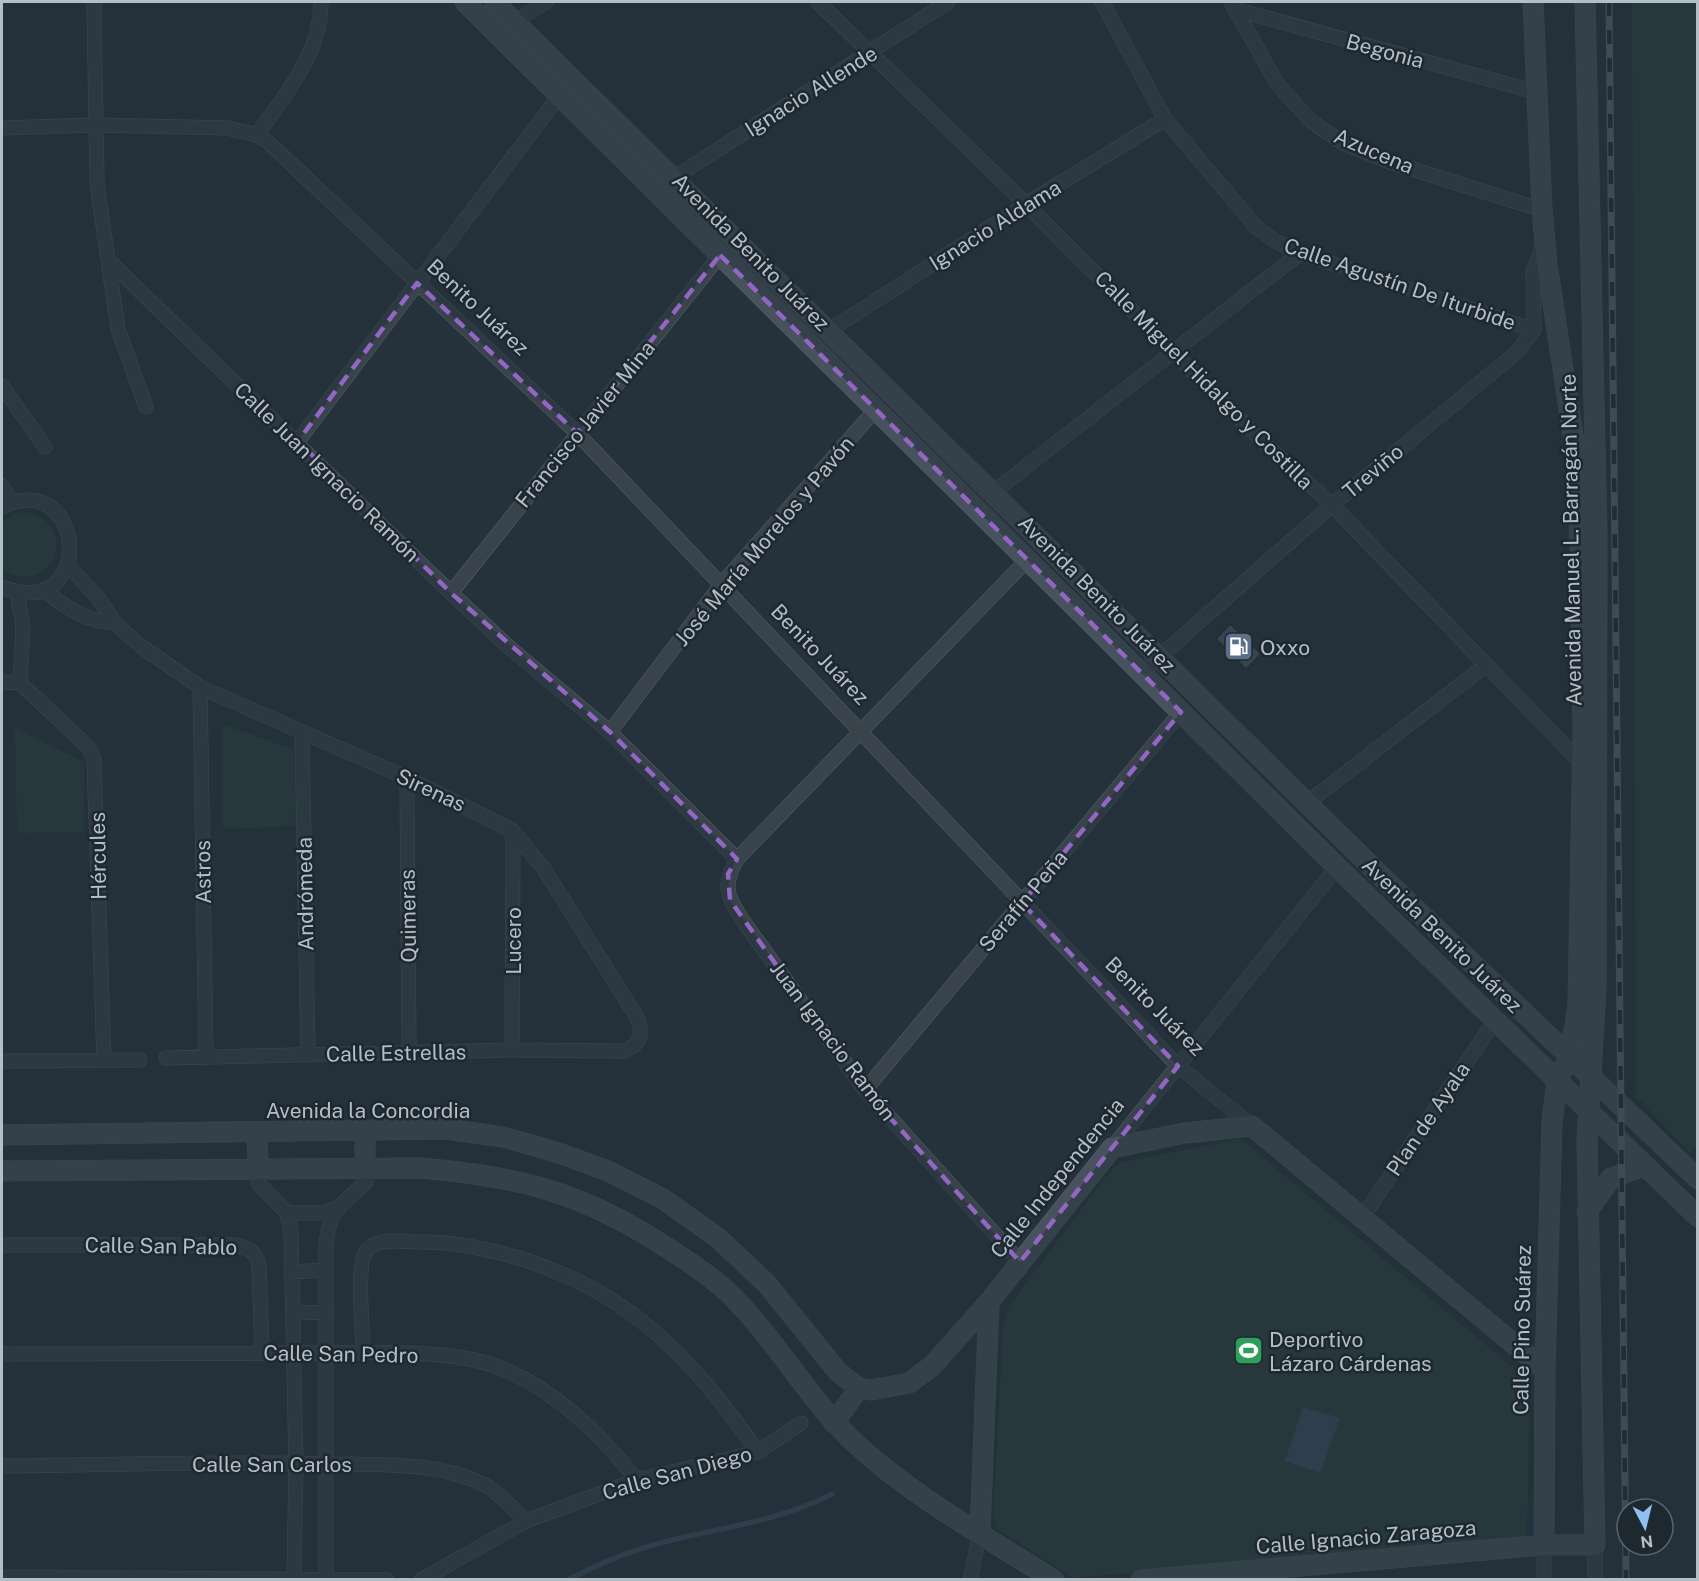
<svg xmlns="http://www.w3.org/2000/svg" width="1699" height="1581" font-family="'Public Sans',sans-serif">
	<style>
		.green { fill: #2a403f }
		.water { fill: #3a4f62 }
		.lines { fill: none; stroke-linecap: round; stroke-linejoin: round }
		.stream { stroke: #3a4f62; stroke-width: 5 }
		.building { fill: #4e5c67; stroke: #202a33; stroke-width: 1.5 }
		.street-casing { stroke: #57616a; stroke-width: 15 }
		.secondary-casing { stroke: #57616a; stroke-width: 21 }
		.street { stroke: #39434c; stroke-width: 14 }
		.secondary { stroke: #47525e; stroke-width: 20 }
		.rail-casing { stroke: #5d6974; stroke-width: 7 }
		.rail { stroke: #1e2831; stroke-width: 4.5; stroke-dasharray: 14; stroke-linecap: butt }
		.marked { fill: none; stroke: #9266c2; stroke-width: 4.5; stroke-dasharray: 12 8; stroke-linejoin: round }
		.labels { text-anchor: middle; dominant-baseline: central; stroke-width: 5; stroke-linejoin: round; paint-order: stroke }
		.street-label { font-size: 21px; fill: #b4bec7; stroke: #1e2831 }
		.poi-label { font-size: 21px; fill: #b4bec7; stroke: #1e2831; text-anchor: start }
	</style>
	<rect width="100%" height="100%" fill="#25313b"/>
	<!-- green -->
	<path class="green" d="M1632,2H1697L1698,1144L1690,1153L1636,1096Z
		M24,512C84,522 51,602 2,568V522L13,514Z
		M223,724L293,750L296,826L223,829Z
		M15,728L84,762V832L17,833Z
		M1241,1139L1526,1379L1530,1391L1527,1537L1074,1578L997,1529L993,1516L1003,1328L1009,1306L1112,1169L1123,1162Z"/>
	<!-- water -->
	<path class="water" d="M1303,1407L1340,1418L1320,1473L1285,1461Z"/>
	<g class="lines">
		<!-- stream -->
		<path class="stream" d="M568,1580C601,1562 635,1549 672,1540C726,1527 782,1520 832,1494"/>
	</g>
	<!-- building -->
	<path class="building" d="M1230,624L1261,654L1246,669L1216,639Z"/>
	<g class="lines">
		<defs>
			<path id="street" d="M94,2L97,184L108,260L451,593L510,648L610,732L737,859
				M818,2L1026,204L1261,440L1332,505L1583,765
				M1102,2L1165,119L1256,227L1275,241L1300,253L1534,330
				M1231,2L1278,85L1312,122L1343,143L1390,162L1542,210
				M1234,9L1536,92
				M514,22L546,2
				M2,128L95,125L227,128L257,135L268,142L577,433L1178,1066L1252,1126
				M257,135C286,93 321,54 321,2
				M672,179L948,2
				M108,260L118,329L146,407
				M827,332L1026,204L1165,119
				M2,386L45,447
				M298,441L559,96
				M2,486L12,502
				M991,494L1300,253
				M2,507C87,466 97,624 2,587
				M68,565L99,599L115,623L142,647L200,687L407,778L513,831L544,869L638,1019C643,1035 641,1043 625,1051L512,1050L166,1058
				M43,590C67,607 85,622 115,623
				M17,593L23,626L20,683
				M451,593L720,255
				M1142,672L1332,505L1517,352L1534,330L1533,272L1544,243
				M2,682L20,683L88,747L94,759L104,1060
				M200,687L206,1058
				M302,732L308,1055
				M610,732L721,585L876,409
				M407,778L409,1053
				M1307,803L1486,665
				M512,1050L513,831
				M2,1061L140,1060
				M865,1090L1181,712
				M1112,1148L1337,867
				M258,1169V1183L287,1213L291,1232L296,1463L294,1580
				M287,1213H321L336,1208
				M1362,1218L1495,1020
				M2,1245H235C248,1247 255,1251 259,1265L262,1352
				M1020,1262L865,1090L746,925C729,899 720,889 737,859L1028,559
				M292,1272L326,1270
				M294,1313L327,1312
				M363,1353C363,1333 356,1267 365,1253C375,1236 404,1242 420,1242C453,1241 488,1249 519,1258C632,1293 691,1358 758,1452
				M2,1354C105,1353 208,1353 311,1353C366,1353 451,1348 501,1368C558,1392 599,1433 637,1480
				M2,1466C112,1465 223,1461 333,1464C381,1465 436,1462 481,1483C498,1491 512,1508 526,1521
				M1544,1545V1580
				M1595,1545V1580
				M2,1577L387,1580
				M326,1578V1247C329,1208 340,1207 366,1182L365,1167
				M421,1580L526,1521L637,1480L758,1452L801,1423
				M970,1580L980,1533"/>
			<path id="secondary" d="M465,2L1337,867L1698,1217
				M494,2L1382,877L1698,1179
				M1533,2L1542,210L1547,264L1576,455L1581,567L1583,731L1578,1007L1570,1056L1557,1081L1552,1122L1545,1370L1544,1545
				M365,1131V1167
				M257,1133L258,1169
				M2,1135L446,1129L503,1137L559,1153L608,1171L663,1199L718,1238L767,1284L838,1372L859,1388L871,1390L909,1383L932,1366L989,1302L1112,1148L1184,1133L1252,1126L1545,1370
				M2,1171L419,1168C518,1176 582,1192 666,1247C688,1261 712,1277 731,1295C777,1341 809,1400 856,1444C913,1497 988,1538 1054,1580
				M1587,1212L1611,1178L1644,1166
				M834,1423L859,1388
				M980,1533L989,1302
				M1141,1580L1544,1545H1595L1587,1140L1596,989L1597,534L1585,2"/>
		</defs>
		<!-- street casing -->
		<use href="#street" class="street-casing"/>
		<!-- secondary casing -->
		<use href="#secondary" class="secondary-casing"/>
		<!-- street -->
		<use href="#street" class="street"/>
		<!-- secondary -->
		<use href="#secondary" class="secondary"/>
		<defs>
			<path id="rail" d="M1609,2L1626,1580"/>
		</defs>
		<!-- rail casing -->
		<use href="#rail" class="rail-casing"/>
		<!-- rail -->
		<use href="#rail" class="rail"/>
	</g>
	<!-- marked area -->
	<path d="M0 0H1699V1581H0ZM720,255L1181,712L1022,903L1178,1066L1020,1262L865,1090L730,900L728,874L737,859L610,732L451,593L298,441L417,283L577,433Z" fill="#25313b" fill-opacity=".55" fill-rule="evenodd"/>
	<path class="marked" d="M720,255L1181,712L1022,903L1178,1066L1020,1262L865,1090L730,900L728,874L737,859L610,732L451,593L298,441L417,283L577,433Z"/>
	<!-- icons -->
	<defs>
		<symbol id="fuel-square" viewBox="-11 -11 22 22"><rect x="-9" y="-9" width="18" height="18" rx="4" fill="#5c6f8a" stroke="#1e2831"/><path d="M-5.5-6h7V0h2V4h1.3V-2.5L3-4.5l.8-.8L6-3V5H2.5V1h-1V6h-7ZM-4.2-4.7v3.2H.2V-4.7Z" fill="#fff"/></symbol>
		<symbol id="stadium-square" viewBox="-11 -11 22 22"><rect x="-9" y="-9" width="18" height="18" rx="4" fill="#2e9e5b" stroke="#1e2831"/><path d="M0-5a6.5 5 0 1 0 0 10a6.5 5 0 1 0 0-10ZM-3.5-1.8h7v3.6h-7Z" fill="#fff"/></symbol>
	</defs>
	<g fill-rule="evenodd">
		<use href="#fuel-square" x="1222" y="630" width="33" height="33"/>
		<use href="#stadium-square" x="1232" y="1334" width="33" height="33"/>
	</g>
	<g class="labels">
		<!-- street labels -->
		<g class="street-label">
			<text transform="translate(1385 51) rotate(15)">Begonia</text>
			<text transform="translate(811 91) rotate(-32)">Ignacio Allende</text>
			<text transform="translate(1374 151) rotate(23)">Azucena</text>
			<text transform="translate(995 225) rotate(-32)">Ignacio Aldama</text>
			<text transform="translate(751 252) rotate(45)">Avenida Benito Juárez</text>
			<text transform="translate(1400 284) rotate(19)">Calle Agustín De Iturbide</text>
			<text transform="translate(478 307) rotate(43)">Benito Juárez</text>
			<text transform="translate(1204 380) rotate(45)">Calle Miguel Hidalgo y Costilla</text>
			<text transform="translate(585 424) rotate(-51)">Francisco Javier Mina</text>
			<text transform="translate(1373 471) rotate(-40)">Treviño</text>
			<text transform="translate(327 472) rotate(44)">Calle Juan Ignacio Ramón</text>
			<text transform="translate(1571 540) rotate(-91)">Avenida Manuel L. Barragán Norte</text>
			<text transform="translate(764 541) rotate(-50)">José María Morelos y Pavón</text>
			<text transform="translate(1097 594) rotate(45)">Avenida Benito Juárez</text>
			<text transform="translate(820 654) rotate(46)">Benito Juárez</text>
			<text transform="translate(431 790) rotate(25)">Sirenas</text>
			<text transform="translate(98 856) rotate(-91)">Hércules</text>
			<text transform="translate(203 872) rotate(-91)">Astros</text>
			<text transform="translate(305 894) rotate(-91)">Andrómeda</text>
			<text transform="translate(1023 901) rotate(-50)">Serafín Peña</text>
			<text transform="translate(408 916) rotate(-91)">Quimeras</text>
			<text transform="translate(1442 935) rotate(44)">Avenida Benito Juárez</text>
			<text transform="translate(513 941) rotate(-90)">Lucero</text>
			<text transform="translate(1155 1006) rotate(45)">Benito Juárez</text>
			<text transform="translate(833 1041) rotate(53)">Juan Ignacio Ramón</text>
			<text transform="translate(396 1053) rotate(-1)">Calle Estrellas</text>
			<text x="368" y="1110">Avenida la Concordia</text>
			<text transform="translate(1428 1119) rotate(-56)">Plan de Ayala</text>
			<text transform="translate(1057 1178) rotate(-51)">Calle Independencia</text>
			<text transform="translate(161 1246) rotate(1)">Calle San Pablo</text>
			<text transform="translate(1522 1330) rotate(-89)">Calle Pino Suárez</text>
			<text transform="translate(341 1354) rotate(1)">Calle San Pedro</text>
			<text x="272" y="1464">Calle San Carlos</text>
			<text transform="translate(677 1473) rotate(-15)">Calle San Diego</text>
			<text transform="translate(1366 1537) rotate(-5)">Calle Ignacio Zaragoza</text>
		</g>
		<!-- poi labels -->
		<g class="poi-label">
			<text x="1260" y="647">Oxxo</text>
			<text x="1269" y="1339">Deportivo<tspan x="1269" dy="24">Lázaro Cárdenas</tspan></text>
		</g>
	</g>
	<!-- border -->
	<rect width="1699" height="1581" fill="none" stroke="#b4bec7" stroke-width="6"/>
	<!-- north arrow -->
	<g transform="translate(1645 1527) rotate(173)"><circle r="28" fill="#1e2831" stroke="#5a646d" stroke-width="1.5"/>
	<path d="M0-4.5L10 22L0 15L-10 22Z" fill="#8fc0f1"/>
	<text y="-9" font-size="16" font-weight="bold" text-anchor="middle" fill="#b4bec7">N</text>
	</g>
</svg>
